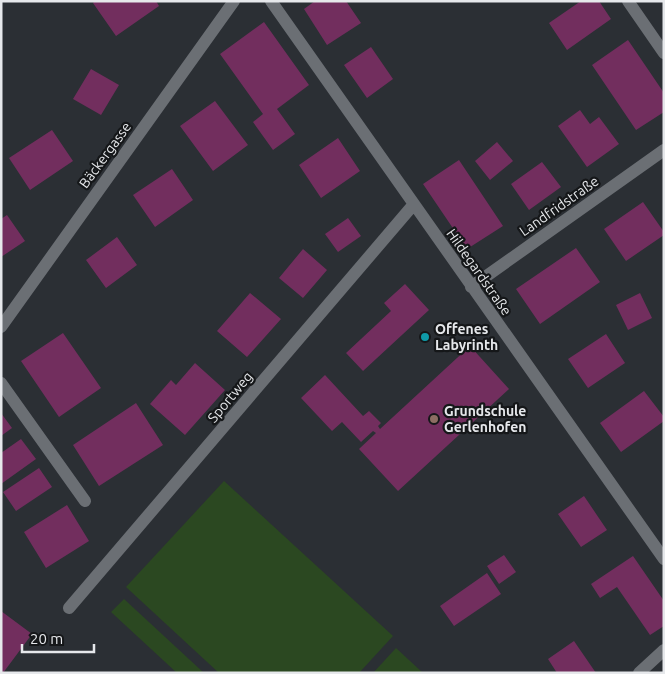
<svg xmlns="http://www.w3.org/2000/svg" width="665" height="674" font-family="Ubuntu,sans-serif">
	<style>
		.green { fill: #2b4821 }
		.building { fill: #722e5e }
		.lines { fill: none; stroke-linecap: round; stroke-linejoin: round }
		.minor { stroke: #6b6f74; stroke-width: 12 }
		.culture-dot { fill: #0f9aa8; stroke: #151719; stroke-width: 2 }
		.education-dot { fill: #8d6e63; stroke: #151719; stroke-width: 2 }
		.labels { text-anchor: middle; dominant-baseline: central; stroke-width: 4.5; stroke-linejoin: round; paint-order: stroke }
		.street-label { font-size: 14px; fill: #e6e8eb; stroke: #151719 }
		.poi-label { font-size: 14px; font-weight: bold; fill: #e6e8eb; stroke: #151719; text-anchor: start }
	</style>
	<rect width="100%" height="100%" fill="#2b2f34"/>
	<!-- green -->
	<path class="green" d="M224,481L393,636L359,673H219L126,587Z
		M124,599L204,673H177L111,612Z
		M396,648L423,673H373Z"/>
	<!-- building -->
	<path class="building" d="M95,1H156L159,6L116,36L93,3Z
		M315,1H346L361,23L327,45L304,9Z
		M581,1H599L611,19L567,50L549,23Z
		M264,22L309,85L277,109L295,134L273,150L253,122L263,114L220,54Z
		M628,40L664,93V112L636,130L592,65Z
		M371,47L393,79L367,98L344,65Z
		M91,69L119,85L101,115L73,99Z
		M215,101L248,145L213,171L180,126Z
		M580,110L590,124L599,117L619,144L587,167L558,126Z
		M52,130L73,161L30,190L9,158Z
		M338,138L360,171L321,198L299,165Z
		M497,142L513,161L490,180L475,161Z
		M459,160L503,226L467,249L423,184Z
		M542,162L561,187L529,210L511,184Z
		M172,169L193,200L155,227L133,195Z
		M643,202L664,232V235L626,261L604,229Z
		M7,215L25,241L1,257V219Z
		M348,218L361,236L338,252L325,234Z
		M117,237L137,265L106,288L86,260Z
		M576,248L600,282L540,324L516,289Z
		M303,249L327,270L303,298L279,278Z
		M405,284L429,310L363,371L346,353L391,311L384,303Z
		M250,293L281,319L247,357L217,331Z
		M640,293L652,318L628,330L616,305Z
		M63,333L101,388L59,417L21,361Z
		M606,334L625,363L588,388L568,359Z
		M470,346L509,389L398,491L359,449L376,433L373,431L361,442L342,422L332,431L301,398L325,375L363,416L369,411L381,423L378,426L380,429Z
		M195,363L225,390L185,435L150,404L171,380L176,385Z
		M644,391L664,417V421L621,452L600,423Z
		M136,403L163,445L99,486L73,445Z
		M1,413L12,428L1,436Z
		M21,439L36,459L1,484V453Z
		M39,468L52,487L16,511L3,492Z
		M584,496L607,530L581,547L558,514Z
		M67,505L89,541L46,568L24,532Z
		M504,555L516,572L499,584L487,566Z
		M633,556L664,601V626L650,635L617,587L600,598L591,584Z
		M487,573L501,594L454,626L440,606Z
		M1,611L32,634L3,673H1Z
		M574,641L596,673H557L548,659Z"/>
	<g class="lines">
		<!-- minor -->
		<path class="minor" d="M271,1L664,559
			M628,1L664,53
			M471,287L664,150
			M1,327L234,1
			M1,383L85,501
			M69,608L414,204
			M639,673L664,650"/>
	</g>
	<!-- markers -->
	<circle class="culture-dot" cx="425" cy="337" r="5"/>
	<circle class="education-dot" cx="434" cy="419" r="5"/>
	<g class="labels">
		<!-- street labels -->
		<g class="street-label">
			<text transform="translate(105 155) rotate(-54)">Bäckergasse</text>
			<text transform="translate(559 206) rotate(-35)">Landfridstraße</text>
			<text transform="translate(479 272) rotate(55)">Hildegardstraße</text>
			<text transform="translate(230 397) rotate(-50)">Sportweg</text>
		</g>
		<!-- poi labels -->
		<g class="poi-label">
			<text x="435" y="329">Offenes<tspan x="435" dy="16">Labyrinth</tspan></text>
			<text x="444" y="411">Grundschule<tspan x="444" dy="16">Gerlenhofen</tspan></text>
		</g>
	</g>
	<!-- border -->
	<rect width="665" height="674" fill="none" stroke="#e6e8eb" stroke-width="5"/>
	<!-- scale -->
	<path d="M22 644v8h72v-8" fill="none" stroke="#e6e8eb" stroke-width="2.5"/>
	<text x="30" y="644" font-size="15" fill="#e6e8eb" stroke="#151719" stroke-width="4" paint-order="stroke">20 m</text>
</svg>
